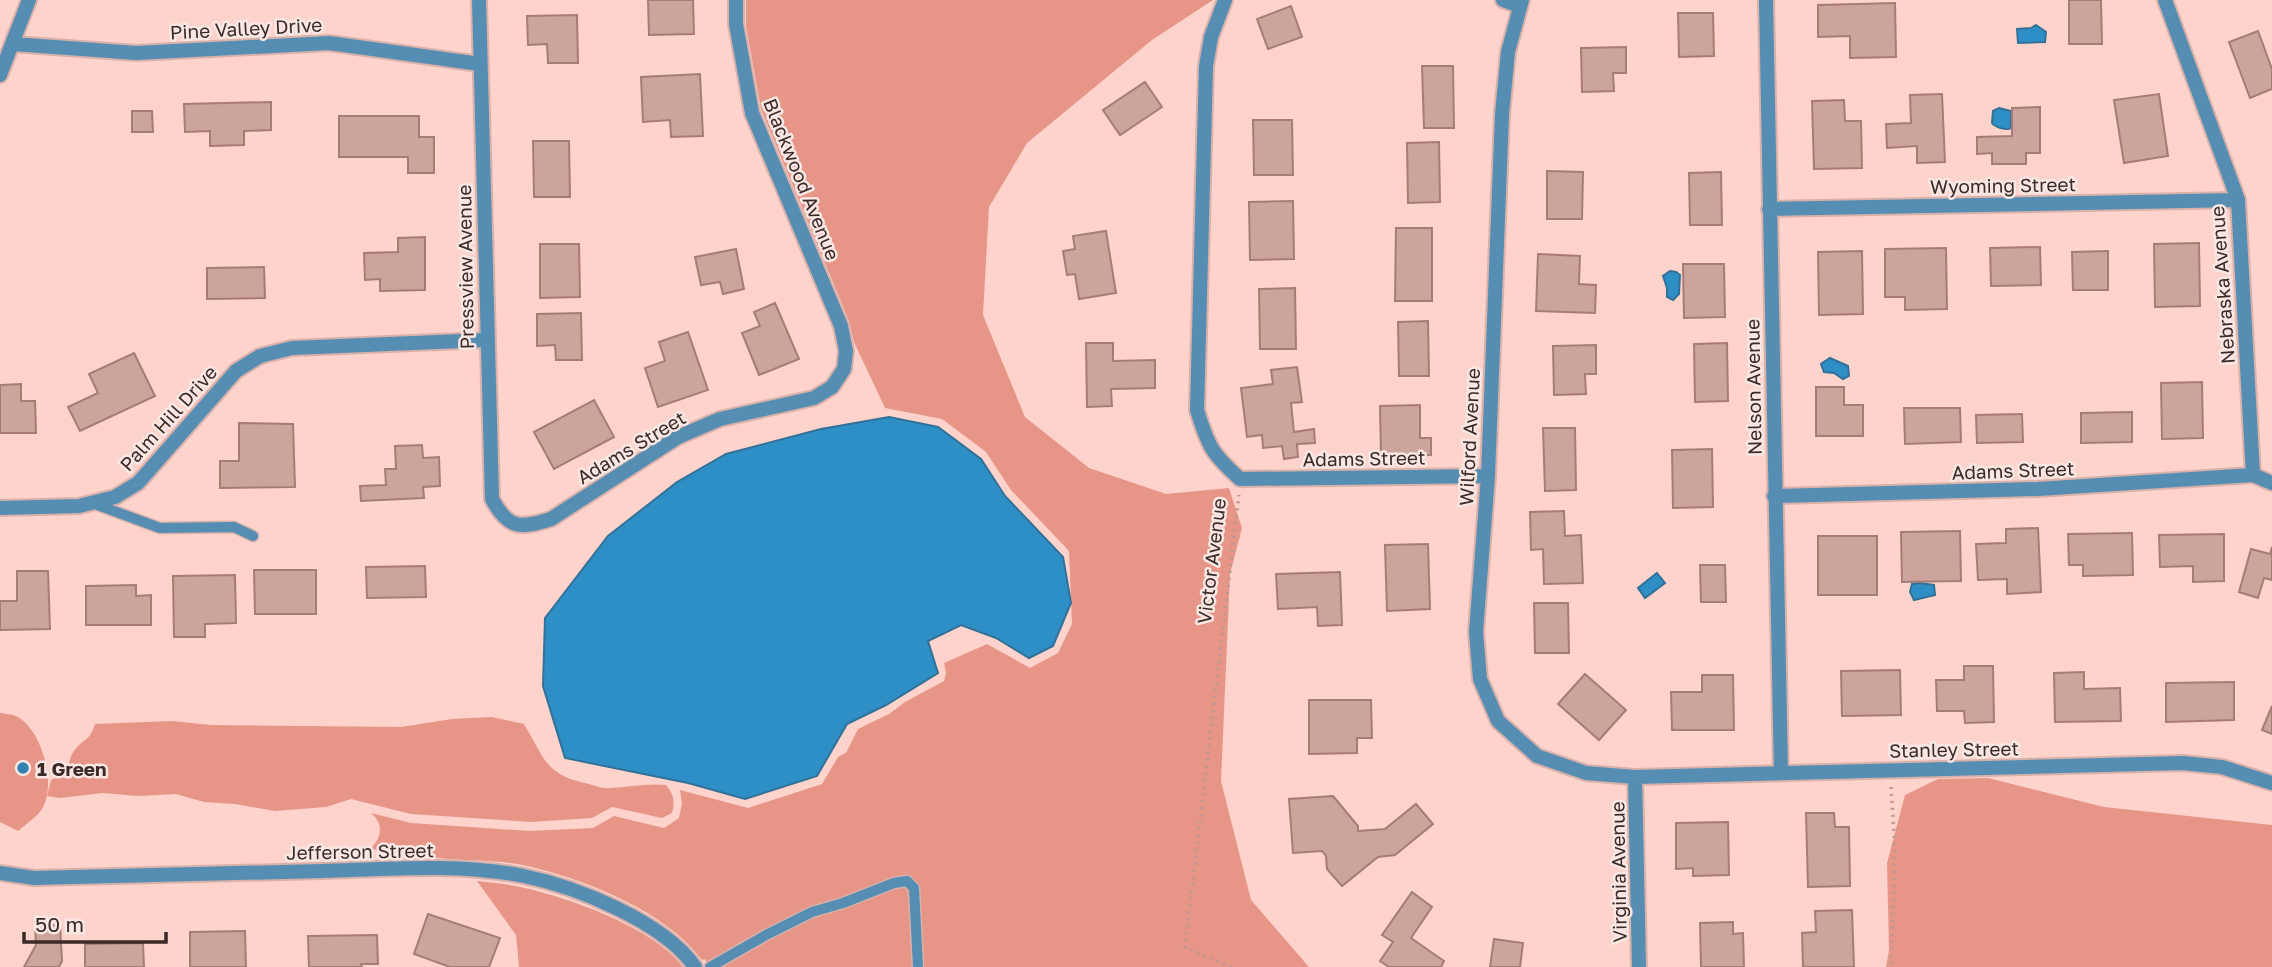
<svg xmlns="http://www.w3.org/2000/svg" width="2272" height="967" font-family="'Golos Text',sans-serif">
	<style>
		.green { fill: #e69587 }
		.water { fill: #2e8fc7; stroke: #327197; stroke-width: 2 }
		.building { fill: #cda49c; stroke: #a47d76; stroke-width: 2 }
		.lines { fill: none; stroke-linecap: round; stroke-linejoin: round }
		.service-casing { stroke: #d7b1aa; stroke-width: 13 }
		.minor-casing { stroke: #d7b1aa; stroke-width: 18 }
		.path { stroke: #bb9992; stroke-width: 3.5; stroke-dasharray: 2 5; stroke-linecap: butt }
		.service { stroke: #558db3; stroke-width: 10 }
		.minor { stroke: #558db3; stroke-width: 14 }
		.poi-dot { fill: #3283b4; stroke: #f9e7e4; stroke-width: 2.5 }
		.labels { text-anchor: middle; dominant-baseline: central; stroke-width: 5; stroke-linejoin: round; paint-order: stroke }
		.street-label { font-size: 19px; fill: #3b2a27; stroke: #f9e7e4 }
		.poi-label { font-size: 19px; font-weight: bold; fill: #3b2a27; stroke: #f9e7e4; text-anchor: start }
	</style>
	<rect width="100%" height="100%" fill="#fed3cb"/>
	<!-- green -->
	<path class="green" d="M746,0H1213L1152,40L1027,143L989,207L983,315L1025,417L1089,468L1166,494L1229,488L1242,528L1230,574L1221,781L1251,900L1309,967H708L705,959L702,960C667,912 585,879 527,866C500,860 476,861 449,859C423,857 396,852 370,849C382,838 384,824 371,813L411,823L530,831L593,828L614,816L664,828L679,818L682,803L680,790L748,808L822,784L838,757L846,753L858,729L889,714L905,702L944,681L946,673L944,663L987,644L1030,668L1058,653L1072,624L1069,551L1011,490L986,452L942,419L885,408L854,342L849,321L761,109L746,26Z
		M0,713C5,714 11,714 16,716C42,729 57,784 42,809C36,818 26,824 18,831L0,822Z
		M492,717L524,724C545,759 545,775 589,784C596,786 603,789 610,788C629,787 647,783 666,785C674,795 675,801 672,813L662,818L612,807L592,818L531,822L411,814L351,799L326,807L275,811L235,804L204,802L176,794L138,796L103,793L60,798L47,796L51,780L68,773C69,766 69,757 74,751C83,738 89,743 95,724L172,721L211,725L401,727L452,719Z
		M1988,778L2104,807L2272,825V967H1886L1889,950L1887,863L1905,795L1938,779Z
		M477,881C493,883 510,884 525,888C572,899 654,928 683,967H519L516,935Z"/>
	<!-- water -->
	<path class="water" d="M2036,25L2046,32L2045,42L2018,43L2017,29L2031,28Z
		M1999,108L2011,111V128C2006,131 1995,127 1992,123L1993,111Z
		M1670,271L1676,272L1680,275L1679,294L1673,300L1667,297V288L1663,276Z
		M1830,358L1848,366L1849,376L1843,379L1834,373L1824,372L1821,364Z
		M889,417L938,427L981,459L1005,496L1063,557L1071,603L1053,646L1029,658L996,638L961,625L928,641L938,673L886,705L847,724L817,776L745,799L688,783L565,758L543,686L545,618L608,536L677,482L726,454L821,429Z
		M1657,573L1665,583L1645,598L1638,588Z
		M1919,583L1934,585L1935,595L1914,600L1910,592L1912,584Z"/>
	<!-- building -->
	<path class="building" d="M648,0H693L694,34L649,35Z
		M2069,0H2101L2102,44H2069Z
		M1895,3L1896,57L1850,58V36L1818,37V5Z
		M1291,6L1302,37L1268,49L1257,19Z
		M1678,13H1713L1714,56L1679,57Z
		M577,15L578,63H548L547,44L528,45L527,16Z
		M2258,31L2272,69V89L2250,98L2229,42Z
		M1626,47V73H1613L1614,91L1582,92L1581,48Z
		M1422,66H1453L1454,128H1424Z
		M700,74L703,136L671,137L670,120L643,122L641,77Z
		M1145,82L1162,107L1120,135L1103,110Z
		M1942,94L1945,162L1917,163V146L1887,148L1886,124L1911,123L1910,95Z
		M2159,94L2168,156L2124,163L2114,100Z
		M1844,100L1845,121H1861L1862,168L1814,169L1812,101Z
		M271,102V130L244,131V145L210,146V131L185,132L184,104Z
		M2040,107V153H2026V164H1992V153L1977,154V137L2012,136V108Z
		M132,111H152L153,132H132Z
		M339,116H419V137H434V173H408V157H339Z
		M1253,120H1292L1293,175H1254Z
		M533,141H569L570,197H534Z
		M1439,142L1440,202L1408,203L1407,143Z
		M1547,171L1583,172L1582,219H1547Z
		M1721,172L1722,225H1690L1689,173Z
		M1293,201L1294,259L1250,260L1249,202Z
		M1396,228H1432V301H1395Z
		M1106,231L1116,293L1079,299L1075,274L1067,275L1063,251L1075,249L1073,236Z
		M425,237V290L380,291V279L365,280L364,253L398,252V238Z
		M2199,243L2200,306L2155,307L2154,244Z
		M540,244H579L580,297L540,298Z
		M2040,247L2041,285L1991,286L1990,248Z
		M1946,248L1947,309L1905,310V297H1885V249Z
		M736,249L744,289L723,294L720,282L701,285L695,257Z
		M1862,251L1863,314L1819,315L1818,252Z
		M2108,251V290H2073L2072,252Z
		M1538,254L1580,256L1579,284L1596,285L1595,313L1536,311Z
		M1683,264H1724L1725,317L1684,318Z
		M264,267L265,298L207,299V268Z
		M1295,288L1296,349H1260L1259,289Z
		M775,303L799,359L759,375L742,333L760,326L754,312Z
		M581,313L582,360H556L555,345L537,346V314Z
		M1428,321L1429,376H1399L1398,322Z
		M688,332L708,390L658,407L645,368L665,361L659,342Z
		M1086,343H1113V361L1155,360V388L1111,389L1112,406L1087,407Z
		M1727,343L1728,401L1695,402L1694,344Z
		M1596,345V374H1585L1586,394L1554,395L1553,346Z
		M134,353L155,396L80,431L68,407L98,393L89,374Z
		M1297,367L1302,402L1291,403L1294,432L1314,429L1315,443L1297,444L1298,457L1284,459L1282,446L1263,448L1262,435L1247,437L1241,388L1273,384L1271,370Z
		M2202,382L2203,438L2162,439L2161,383Z
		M21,384V401H35L36,433H0V385Z
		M1816,387H1844V405H1863V436H1816Z
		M594,400L614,437L554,469L534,432Z
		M1420,405V438H1431V455L1381,456L1380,406Z
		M1904,408H1960L1961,442L1905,444Z
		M2132,412V442L2081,443V413Z
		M2022,414L2023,442L1977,443L1976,415Z
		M239,423L293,424L295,487L220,488V461H239Z
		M1543,428H1575L1576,490L1545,491Z
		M422,445L423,458L439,457L440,486L423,487L424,498L361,501L360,486L386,485L385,469H396L395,446Z
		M1712,449L1713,507L1673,508L1672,450Z
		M1564,511L1565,536L1581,535L1583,583L1544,584L1543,549L1531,550L1530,512Z
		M2038,528L2041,592L2007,594V579L1978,580L1976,544L2006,543V529Z
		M1960,531L1961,581L1902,582L1901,532Z
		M2132,533L2133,575L2083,576V565H2069L2068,534Z
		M2224,534V581L2193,582V566L2160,567L2159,535Z
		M1818,536H1877V595H1818Z
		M1428,544L1430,609L1387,611L1385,545Z
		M2272,547V580L2264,578L2258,598L2239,592L2251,549L2270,554Z
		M1700,565H1725L1726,602H1701Z
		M425,566L426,597L367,598L366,567Z
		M254,570H316V614H255Z
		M17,571H48L50,629L0,630V601H17Z
		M1340,572L1342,625L1318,626L1317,607L1278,609L1276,574Z
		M235,575L236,623L205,624V637H174L173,576Z
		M136,585V596L151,595V625H86V586Z
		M1534,603H1568L1569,653H1535Z
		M1964,666H1993L1994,722L1965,723L1964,711H1937L1936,680H1964Z
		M1900,670L1901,715L1842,716L1841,671Z
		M2084,672V689L2120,688L2121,721L2055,722L2054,673Z
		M1585,674L1626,710L1599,740L1558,704Z
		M1702,675H1733L1734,730H1672L1671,692H1702Z
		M2234,682V720L2166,722V683Z
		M1309,700H1371L1372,738H1357V753L1309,754Z
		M2272,706V734L2262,730Z
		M1333,796L1358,826V831L1385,829L1416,804L1433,824L1395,855L1378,857L1342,886L1327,869L1326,856L1322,851L1293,853L1289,799Z
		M1806,813H1834L1835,827H1849L1850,886L1808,887Z
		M1728,822L1729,875L1693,876V868L1676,869V823Z
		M1412,892L1432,907L1411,938L1444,961L1441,967H1389L1380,961L1393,942L1382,935Z
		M1852,910L1854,967H1803L1802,933L1816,932L1815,911Z
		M428,914L500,938L489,967H450L414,954Z
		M1733,922V934L1743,933L1744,967H1701L1700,923Z
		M35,925H60L62,961L59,967H24L36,945Z
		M245,931L246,967H190V932Z
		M377,935L378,964H361L362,967H309L308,936Z
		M1494,939L1523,943L1520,967H1490Z
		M143,943L144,967H85V944Z"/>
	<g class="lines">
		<defs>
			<path id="service" d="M92,503L160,528L234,527L253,536
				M710,967L766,935L812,912L843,903L894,883L907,881L914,888L918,967"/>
			<path id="minor" d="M479,0L492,499C508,529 520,529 551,519L678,437L720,419L814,398L832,387L844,369L846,351L841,326L752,113L736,24V0
				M1225,0L1211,37L1206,66L1197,410C1208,446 1212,454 1240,479L1488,476
				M1503,0L1519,6
				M1522,0L1508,52L1502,114L1488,476L1476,632L1480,679L1498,721L1537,756L1586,773L1635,777L2183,763L2222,767L2272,783
				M1766,0L1781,773
				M2165,0L2238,200L2253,475
				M13,44L136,53L329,43L480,64
				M0,75L29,0
				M1769,209L2238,200
				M1774,496L2038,489L2253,475L2272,483
				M0,508L79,506L115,497L138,483L236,371L260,356L292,348L486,340
				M1635,777L1639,967
				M0,873L34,878C130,875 226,873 322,871C388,869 459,863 524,876C577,887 664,922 695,967"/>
		</defs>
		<!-- service casing -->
		<use href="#service" class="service-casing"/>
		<!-- minor casing -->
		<use href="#minor" class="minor-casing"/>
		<!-- path -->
		<path class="path" d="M1891,787L1895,848L1891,967
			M1231,967L1185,947L1239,495"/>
		<!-- service -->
		<use href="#service" class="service"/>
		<!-- minor -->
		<use href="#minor" class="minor"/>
	</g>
	<!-- markers -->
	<circle class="poi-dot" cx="23" cy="768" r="7"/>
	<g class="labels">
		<!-- street labels -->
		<g class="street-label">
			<text transform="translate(246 28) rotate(-3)">Pine Valley Drive</text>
			<text transform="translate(802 179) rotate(68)">Blackwood Avenue</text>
			<text transform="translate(2003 185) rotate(-1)">Wyoming Street</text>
			<text transform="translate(465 267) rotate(-91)">Pressview Avenue</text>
			<text transform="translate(2222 285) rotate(-94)">Nebraska Avenue</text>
			<text transform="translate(1753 387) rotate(-91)">Nelson Avenue</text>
			<text transform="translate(168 418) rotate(-48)">Palm Hill Drive</text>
			<text transform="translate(1469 437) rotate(-87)">Wilford Avenue</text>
			<text transform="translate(631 447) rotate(-31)">Adams Street</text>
			<text transform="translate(1364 458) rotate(-1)">Adams Street</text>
			<text transform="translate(2013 470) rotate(-2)">Adams Street</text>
			<text transform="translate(1211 561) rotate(-83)">Victor Avenue</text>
			<text transform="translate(1954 749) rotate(-1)">Stanley Street</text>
			<text transform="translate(360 851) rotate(-1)">Jefferson Street</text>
			<text transform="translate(1618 872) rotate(-91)">Virginia Avenue</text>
		</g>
		<!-- poi labels -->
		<g class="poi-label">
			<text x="37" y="768">1 Green</text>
		</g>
	</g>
	<!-- scale -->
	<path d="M24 932v10h142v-10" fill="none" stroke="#3b2a27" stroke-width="3.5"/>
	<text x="35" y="932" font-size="21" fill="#3b2a27" stroke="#f9e7e4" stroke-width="5" paint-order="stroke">50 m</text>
</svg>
